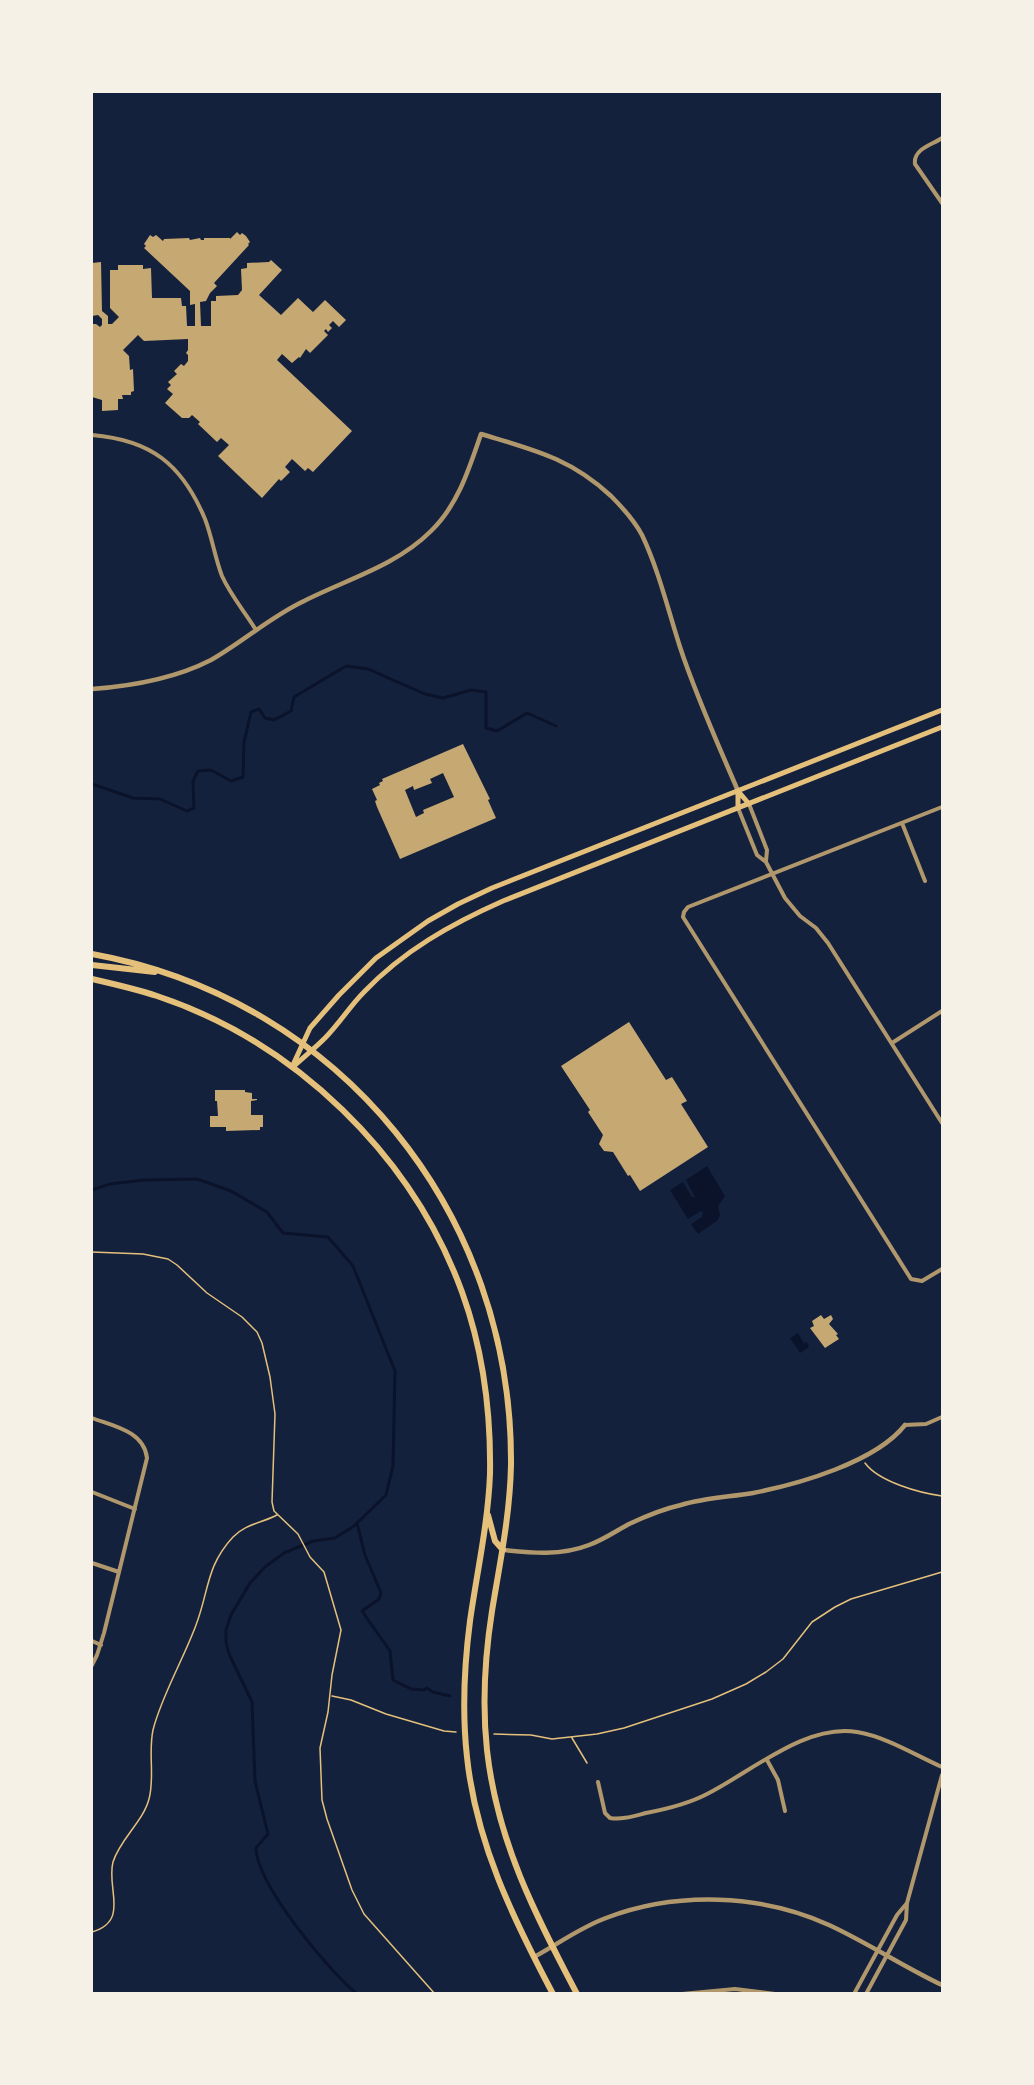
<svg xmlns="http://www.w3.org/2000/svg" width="1034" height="2085" font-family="Lato,sans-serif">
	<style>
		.water { fill: #0b132b }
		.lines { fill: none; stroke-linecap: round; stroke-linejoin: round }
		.stream { stroke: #0b132b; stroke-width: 3 }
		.building { fill: #c6a872; fill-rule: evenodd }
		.path { stroke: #e5c07b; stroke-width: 1.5 }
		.minor { stroke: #b1986c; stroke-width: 4 }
		.tertiary { stroke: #b1986c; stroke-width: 4.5 }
		.secondary { stroke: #e5c07b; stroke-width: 5 }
		.primary { stroke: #e5c07b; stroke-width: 6 }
	</style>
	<rect width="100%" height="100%" fill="#14213d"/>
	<!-- water -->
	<path class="water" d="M707,1166L725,1196L718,1206L720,1215L718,1220L698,1234L691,1224L702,1217L703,1212L701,1211L688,1219L670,1190L683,1182L692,1197H695L686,1180Z
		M798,1333L804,1343L807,1342L809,1347L800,1353L790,1338Z"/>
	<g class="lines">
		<!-- stream -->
		<path class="stream" d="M92,784L133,798L160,799L187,811L194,808L193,781L198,771L211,770L231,781L243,777L244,742L251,712L259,709L265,718L274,720L291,711L294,697L346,666L368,669L425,694L443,698L471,690L486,692V728L497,731L527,713L556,726
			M92,1190L110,1184L144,1180L197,1179L231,1191L267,1212L283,1233L328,1237L353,1266L395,1371L393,1466L386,1495L354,1526L335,1538L313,1541L284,1553L265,1567L250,1583L231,1615L226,1630V1642L229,1654L252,1702L255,1781L268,1834L256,1848C257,1885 328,1970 357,1994
			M357,1523L365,1555L381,1593L379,1599L362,1611L390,1651L393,1680L411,1689L424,1690L427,1688L433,1692L450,1696"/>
	</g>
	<!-- building -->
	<path class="building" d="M237,232L240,235L242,233L246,236L250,242L248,244L249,245L214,283L217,286L210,293L206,301L200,302L201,326H211V301H216V296L238,295L242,290L241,269L247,268V263L269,262L271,260L282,270L259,295L281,315L298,298L313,312L325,300L346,320L339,327L333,321L329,325L332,328L328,332L326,329L324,331L328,335L310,353L306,349L300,358L299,357L292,363L282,354L277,360L352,431L313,472L308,468L305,471L292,459L285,467L290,472L281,481L279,479L262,498L218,456L229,445L221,438L217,442L198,424L200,422L192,415L189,418H182L165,403L173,394L167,389L171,385L168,382L177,374L174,371L181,364L184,366L188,361V355L186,353L188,350V339L144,341L138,335L123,350L129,356L130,370L133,369L134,391L131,392V395H122L123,399H118V410L102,411V400L92,397V324H96L100,327L102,325V319L98,315L92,316V263L101,262L102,311L108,316V324H112L119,317L110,308V270H118V265H143V269L151,268L152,298H181L182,306H186L187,326H195V304L190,305V291L144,248L146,246L144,244L150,235L153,237L156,235L163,241L164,239L189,238L190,240L200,238L201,240H204V238H230V239Z
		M463,744L487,793L490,799L488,800L496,818L400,859L377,807L375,801L377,800L372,789L380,785L379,783L383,781L382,779ZM443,773L454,797L423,810L424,813L416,817L405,790L413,786L414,790L432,783L430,779Z
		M629,1022L666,1080L672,1077L687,1101L681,1104L708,1147L640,1191L630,1175L628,1176L613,1152L604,1151L599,1144L603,1135L588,1112L590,1110L561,1066Z
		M215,1090H245V1092L252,1093V1099H257V1100L251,1101V1115H263V1127H260V1130L226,1131V1127H210V1116H218L217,1101H215Z
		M821,1315L824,1319L831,1315L833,1319L829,1324L838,1334L836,1335L839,1339L825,1348L810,1328L814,1326L812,1321Z"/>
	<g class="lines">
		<!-- path -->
		<path class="path" d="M92,1252L143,1254L168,1259L177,1265L207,1293L242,1317L257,1332L262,1343L270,1377L275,1414L272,1502L274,1511L298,1534L310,1557L324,1572L341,1630L332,1675L328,1712L320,1748L322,1800L327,1819L352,1890L364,1914L435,1994
			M865,1463C879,1482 920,1493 942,1496
			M332,1696L351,1700L386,1714L444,1731L456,1732
			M494,1734L531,1735L552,1739L597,1734L624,1728L712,1699L746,1684L766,1672L783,1659L812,1622L835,1607L851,1599L942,1572
			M572,1738L587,1763
			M92,1932C130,1921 106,1888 113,1862C120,1839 143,1822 149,1799C155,1777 148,1753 153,1730C161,1697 184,1658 196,1625C209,1591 206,1566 233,1537C245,1524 262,1523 277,1515"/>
		<!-- minor -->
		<path class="minor" d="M942,138C932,145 913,149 915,164L942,203
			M92,435C151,440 182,464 205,519C212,537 215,558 222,576C231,596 245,612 256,630
			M749,804L767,850L766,861
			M942,807L688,907L684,912L683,917L911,1279L922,1281L942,1269
			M738,808L757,855L766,862L785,898L800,916L816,928L828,943L942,1123
			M902,823L925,881
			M892,1043L942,1011
			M92,1418C113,1426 144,1431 147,1458L104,1633L97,1655L92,1665
			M905,1425L926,1424L942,1417
			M92,1492L135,1509
			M92,1563L119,1572
			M92,1641L101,1645
			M767,1760L778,1780L785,1811
			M598,1782L605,1813L610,1818C622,1820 634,1816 646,1813C667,1809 688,1804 707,1794C751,1772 806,1723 857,1732C887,1737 915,1755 942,1767
			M682,1994L735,1989L775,1994
			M854,1994L897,1915L907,1903
			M866,1994L906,1920L907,1903L942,1775"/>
		<!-- tertiary -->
		<path class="tertiary" d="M92,689C133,686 174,679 211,660C241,643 268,619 300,603C344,580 395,567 431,531C458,505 469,469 481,434C534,450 570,458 611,496C623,508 634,520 642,535C659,571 668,610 680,647C696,696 718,744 738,791
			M503,1550C532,1553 561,1556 589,1545C603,1540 616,1531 629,1524C646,1516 663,1509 681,1505C704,1498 729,1497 753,1493C799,1484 876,1462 905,1425
			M534,1957C558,1944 581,1927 606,1918C677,1891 761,1894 829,1925C868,1943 904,1967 942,1985"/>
		<!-- secondary -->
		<path class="secondary" d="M738,791L749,804
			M738,808V791
			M294,1066C304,1057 315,1048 325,1038C339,1024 350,1006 364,992C403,951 451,924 503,901L942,727
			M292,1067L310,1028L339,995L376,958L428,921L458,904L492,888L942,710"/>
		<!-- primary -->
		<path class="primary" d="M92,954C341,999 513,1214 511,1465C510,1515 500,1562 492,1611C485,1656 482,1704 487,1750C497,1841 535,1914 577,1994
			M92,965L155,972
			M92,979C114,984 136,989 157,996C295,1042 412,1155 462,1292C483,1350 491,1413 490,1474C488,1524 477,1572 470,1621C464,1667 462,1712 467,1757C476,1843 513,1918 553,1994
			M488,1515L495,1541L503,1550"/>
	</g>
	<!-- border -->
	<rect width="1034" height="2085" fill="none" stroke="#f6f1e7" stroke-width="186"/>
</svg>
